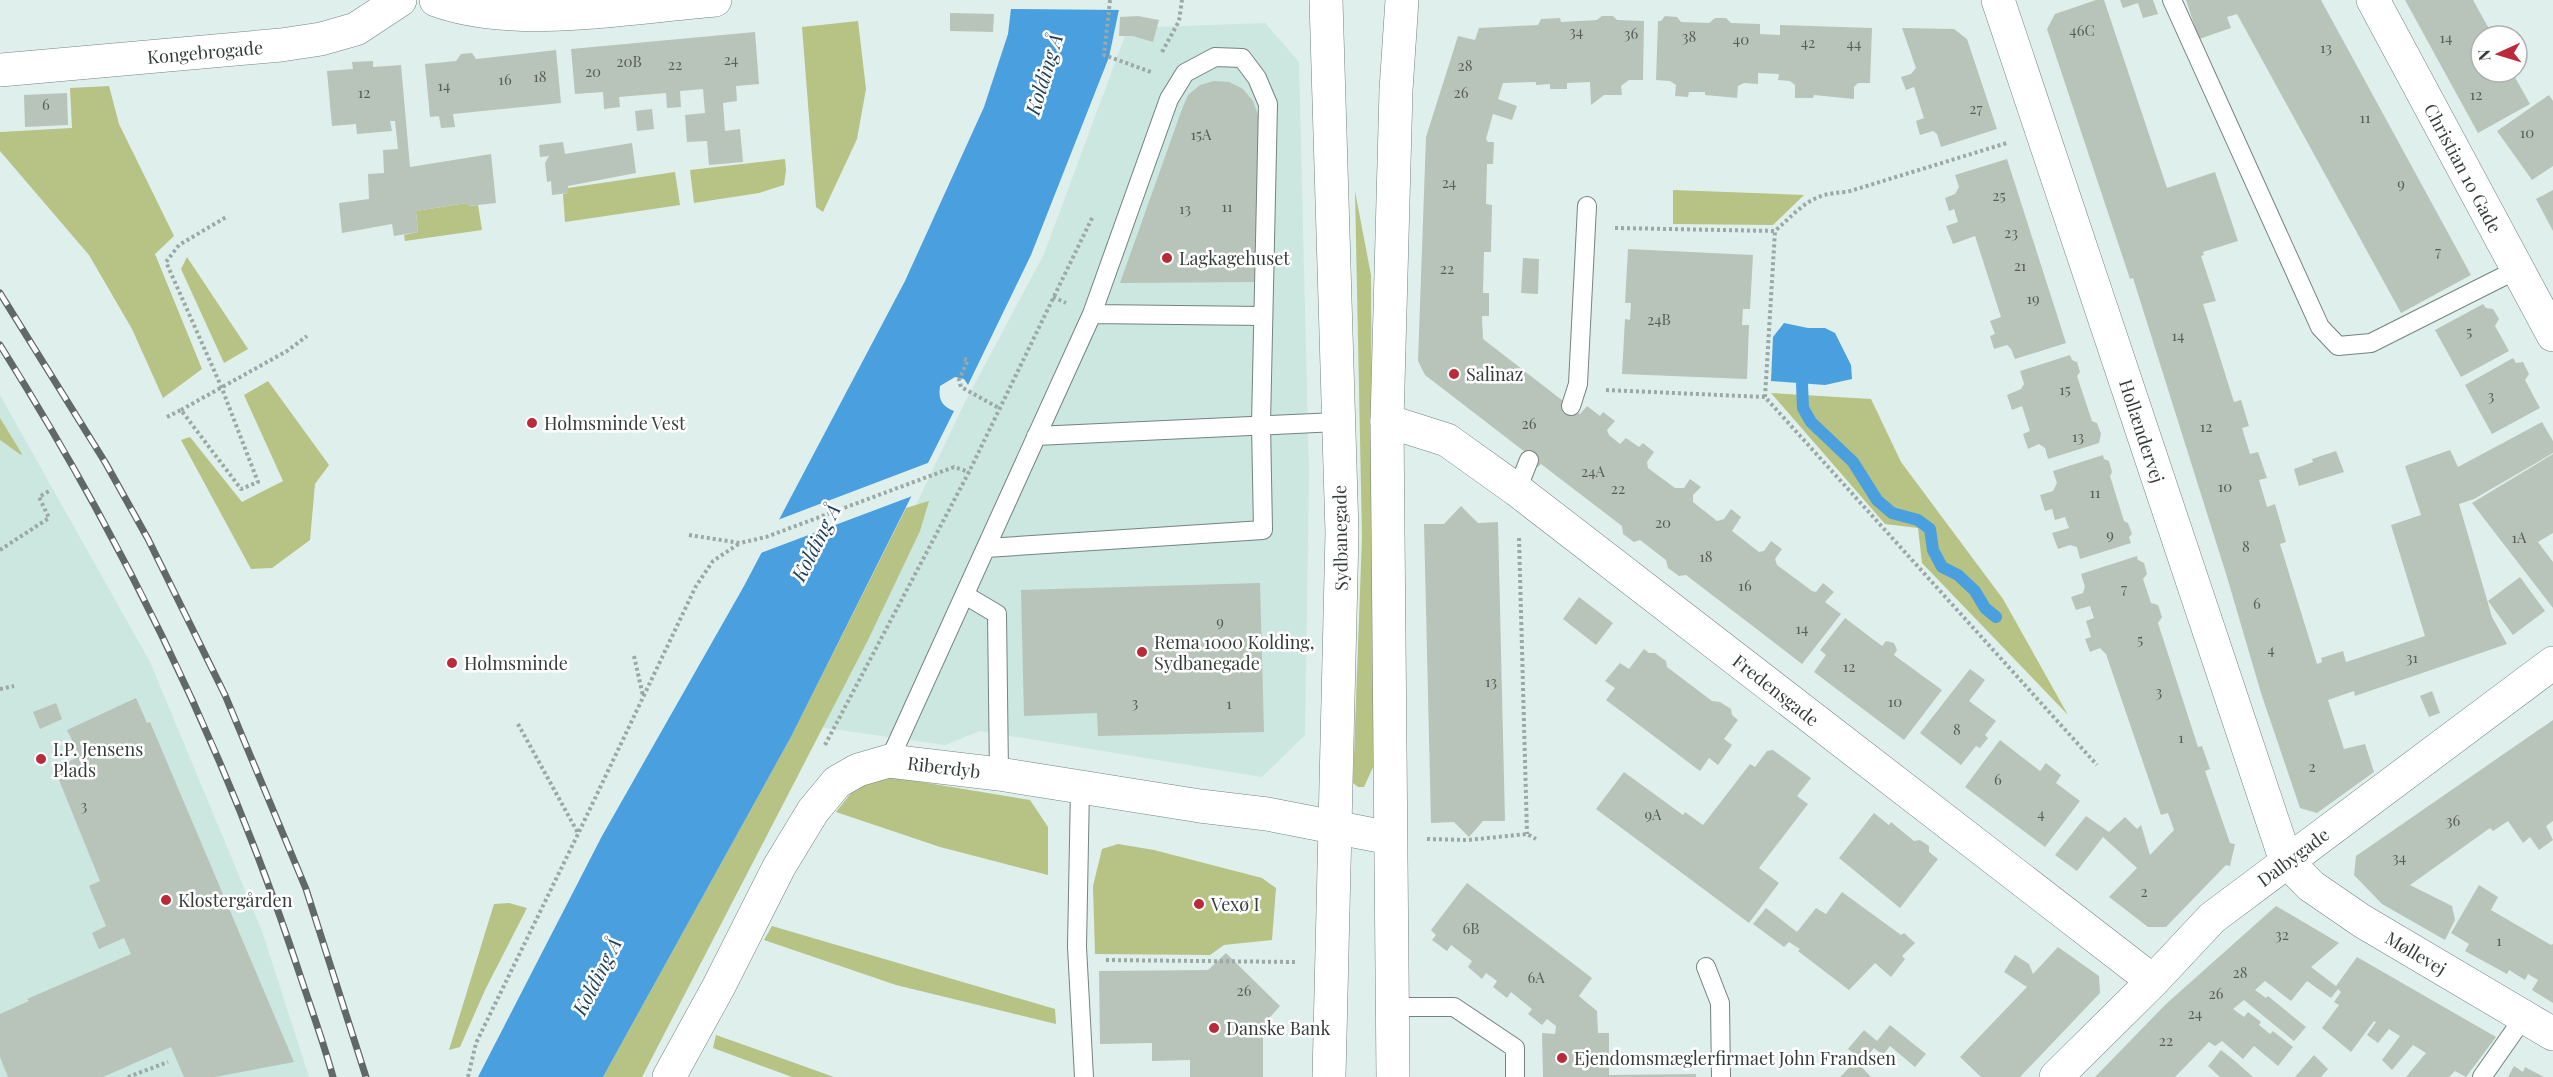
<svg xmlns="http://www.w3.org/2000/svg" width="2553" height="1077" font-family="'Playfair Display',serif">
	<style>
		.built { fill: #cce6e0 }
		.green { fill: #b7c285 }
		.water { fill: #4a9fdf }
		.pier { fill: #dfefec }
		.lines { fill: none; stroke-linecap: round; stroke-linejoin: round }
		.stream { stroke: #4a9fdf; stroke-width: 12 }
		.building { fill: #b8c4b9 }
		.lane-casing { stroke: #748380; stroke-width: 20 }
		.street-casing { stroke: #748380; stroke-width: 34 }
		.secondary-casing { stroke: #748380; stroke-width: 34 }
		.path { stroke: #9ca8a6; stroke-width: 4; stroke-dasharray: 3 3; stroke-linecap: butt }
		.lane { stroke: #fff; stroke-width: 18 }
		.street { stroke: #fff; stroke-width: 33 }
		.secondary { stroke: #fff; stroke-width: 33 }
		.rail-casing { stroke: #606967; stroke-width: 7 }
		.rail { stroke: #fff; stroke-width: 4.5; stroke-dasharray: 14; stroke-linecap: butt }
		.poi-dot { fill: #bb2a3a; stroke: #fff; stroke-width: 2 }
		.labels { text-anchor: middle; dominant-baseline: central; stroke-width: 5; stroke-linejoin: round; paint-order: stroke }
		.number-label { font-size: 15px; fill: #565e5a }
		.street-label { font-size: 18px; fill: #363c3b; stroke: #fff }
		.poi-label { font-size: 18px; fill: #363c3b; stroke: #fff; text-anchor: start }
		.water-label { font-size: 20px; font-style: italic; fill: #1b3e59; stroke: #fff }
	</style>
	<rect width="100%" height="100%" fill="#dfefec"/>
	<!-- built -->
	<path class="built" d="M1265,23L1299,62L1309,474L1305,735L1262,777L980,731L945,745L811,726L964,404L1044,254L1128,28Z
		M0,395L150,662L262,931L309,1077H0Z"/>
	<!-- green -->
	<path class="green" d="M858,21L866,89L857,139L823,212L816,207L802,27Z
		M109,86L119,124L174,236L155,254L202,369L163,398L132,329L89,255L0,151V132L72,128L70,88Z
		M785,159L786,170L784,185L759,193L694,203L690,170Z
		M675,172L680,205L565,222L563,194L568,193V188Z
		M1673,190L1804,195L1773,225L1673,224Z
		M1355,191L1371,275L1374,765L1364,787H1358L1353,783L1362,537Z
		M467,203L469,206L478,205L482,230L405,241L404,235L418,232L416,211Z
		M187,257L248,349L224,363L181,269Z
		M268,381L329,465L315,484L310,540L272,568L251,569L181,440L190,437L242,502L283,481L244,395Z
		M1771,393L1871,399L1901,462L2003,599L2068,715L1922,563L1918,528L1885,524Z
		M0,418L22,454L21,455L0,440Z
		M929,501L920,531L868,640L642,1077H603L792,735L906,508Z
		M885,776L1030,800L1048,827V875L940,847L836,812L855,788Z
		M1118,844L1154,850L1262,878L1276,888L1272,940L1224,945L1210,955L1095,954L1093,886L1102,849Z
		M509,903L527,908L485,990L460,1047L449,1050L494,904Z
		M772,926L1055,1009L1056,1024L896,985L764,940Z
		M716,1035L834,1077H792L713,1048Z"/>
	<!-- water -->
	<path class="water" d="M1012,0H1121L1109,57L1031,255L968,385L964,379L955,377L940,386C938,400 942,406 954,411L792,735L603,1077H478L602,836L744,586L905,281L984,107L1008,34Z
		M1784,323L1808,328H1825L1835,333L1851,365L1852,379L1825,385L1771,381L1773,337Z"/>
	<!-- pier -->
	<path class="pier" d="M1010,0H1124L1122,10L1009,9Z
		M933,461L915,495L758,554L775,521Z"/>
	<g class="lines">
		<!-- stream -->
		<path class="stream" d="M1802,384L1803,408L1811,422L1853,462L1877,500L1892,513L1918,520L1930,529L1933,550L1942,567L1958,575L1975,591L1985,608L1996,617"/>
	</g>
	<!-- building -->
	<path class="building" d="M2096,0H2104L2167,188L2215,172L2238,241L2203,252L2204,255L2201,256L2216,301L2203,304L2234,402L2241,400L2249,426L2242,428L2250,454L2258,452L2267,478L2259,480L2267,507L2275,504L2286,542L2280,544L2317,664L2322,662L2321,658L2343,651L2346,662L2425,636L2391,525L2421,515L2405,466L2450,450L2458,467L2542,422L2553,441V453L2474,499L2459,504L2492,617L2507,644L2355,696L2354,691L2328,700L2344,749L2365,744L2374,772L2317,813L2300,808L2261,693L2227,577L2133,278L2130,279L2047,29L2055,14Z
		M2120,0H2153L2158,14L2143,18L2138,3L2123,8Z
		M2186,0H2321L2471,275L2401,313L2237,14L2227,17L2231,28L2199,39Z
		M2405,0H2473L2493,36H2481V72H2512L2530,104L2478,133Z
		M950,13L994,14L993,32L950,31Z
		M1138,16L1159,20L1153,42L1133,36H1119L1120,17Z
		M1602,16H1613L1617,20L1644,21L1643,80H1629L1621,86L1622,95H1604L1591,105L1590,82L1567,83V89H1550V84L1536,85V82L1503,83L1498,99L1517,106L1512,120L1493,114L1486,139L1488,142H1494L1493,164H1487L1486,204L1492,205L1491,252H1484L1483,293H1489V316H1482L1483,339L1580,414L1587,406L1600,416L1603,412L1615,421L1607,430L1609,435L1620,444L1626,438L1639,447L1643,443L1654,452L1647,462L1648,468L1675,488H1684L1690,479L1701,487L1693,495V502L1717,521L1724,519L1731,509L1741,517L1732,531L1759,552L1764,551L1771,541L1782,549L1775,559L1777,565L1812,591L1816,592L1823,583L1834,592L1825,602L1841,614L1802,664L1686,575L1679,576L1668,568L1666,560L1640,540L1634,542L1623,534L1622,526L1541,464L1538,467L1529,460L1522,455L1525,452L1425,375L1418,361L1426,137L1458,36L1475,40L1479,28L1538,25L1541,19L1560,18L1561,22L1597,20Z
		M1665,16L1677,17L1681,22L1709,23L1715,18H1726L1731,23L1760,24V34L1780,35V25L1872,28L1870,83H1858L1854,87V99L1814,95L1813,98H1795V85L1790,81L1778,80L1779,74L1758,73V84L1744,83L1738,86L1737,98L1705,95V92H1689L1688,97L1675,96L1676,85L1670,81L1656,80L1658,21H1661Z
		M1902,28L1954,29L1967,39L1997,129L1941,147L1937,134L1933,131L1920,135L1916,121L1924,118L1914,87L1906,90L1901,77L1911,74L1916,68Z
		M755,32L759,84L736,86L737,101L723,103L725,131L740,129L743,162L709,165L707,141L687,142L685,115L705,113L703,89L680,91L681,107L667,108L666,93L619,97L620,107L604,109L603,92L575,94L571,49Z
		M556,50L561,103L453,114L455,127L441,128L439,116L430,117L425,64L456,61L461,54L472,53L476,59Z
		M373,61V67L401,65L410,167L491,154L496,203L468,206L467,203L416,211L418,232L394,236L392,224L342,233L339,203L369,199L368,174L384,173L383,150L398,149L395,121H390L392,131L357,134L356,124L332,126L327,71L353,69L352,62Z
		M1214,81L1229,82L1243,89L1253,101L1258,115L1257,282L1120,283L1182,109L1188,95L1200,85Z
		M67,93L68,125L25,127L24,95Z
		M2549,95L2553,101V166L2532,180L2497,131Z
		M652,109L654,129L637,131L635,111Z
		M563,142L565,154L632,143L636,173L568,186V193L552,195L551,181L547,182L545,163L549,156L540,157L539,145Z
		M2007,159L2066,343L2015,359L2011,349L2007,345L1994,349L1990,336L1995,334L1990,321L2001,317L1975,236L1953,244L1946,226L1958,222L1954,209L1949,211L1945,198L1955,194L1959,187L1955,175Z
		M2553,190V231L2536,199Z
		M1628,249L1753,255L1750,309H1743L1742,325H1749L1747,379L1622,374L1625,319L1630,320L1631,303H1625Z
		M1523,258L1539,259L1538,294L1521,293Z
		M2483,304L2486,308L2493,309L2499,319L2495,326L2509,351L2461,377L2435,330Z
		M2070,355L2072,360L2077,362L2080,372L2077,376L2092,421L2097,423L2101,434L2099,443L2048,459L2045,448L2039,444L2028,449L2023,434L2030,431L2022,406L2012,410L2007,395L2021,389L2024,384L2020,371Z
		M2513,358L2516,363L2523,362L2529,374L2525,380L2540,408L2492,434L2465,385Z
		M2336,451L2344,472L2299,486L2294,469L2313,462L2312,459Z
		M2553,454V533L2538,542L2553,562V608L2472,503Z
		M2103,455L2104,459L2109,461L2112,472L2110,476L2124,521L2128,523L2132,534L2129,537L2131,543L2080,559L2077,547L2070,545L2058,549L2052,533L2069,528L2065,517L2055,520L2052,509L2045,511L2040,495L2053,491L2057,483L2053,471Z
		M1461,506L1478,523L1498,522L1505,821H1483L1469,837L1454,822L1431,823L1424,524H1444Z
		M2137,556L2138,560L2144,563L2147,574L2143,579L2151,603L2158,605L2162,617L2158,623L2198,747L2202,746L2210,769L2205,771L2230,843L2235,844L2230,866L2226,865L2166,927H2148L2109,897L2137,868L2103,837L2077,871L2055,855L2086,816L2109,832L2125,817L2137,829L2141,825L2150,855L2174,830L2168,813L2161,815L2106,654L2100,648L2090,652L2085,639L2091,637L2086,621L2094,618L2090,606L2076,610L2071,597L2083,593L2085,587L2081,574Z
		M2520,577L2545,611L2513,635L2488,601Z
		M1260,583L1264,732L1098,736L1097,713L1024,716L1021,590Z
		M1579,597L1613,623L1596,645L1563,619Z
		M1845,618L1882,646L1886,641L1894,643L1897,650L1894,655L1942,690L1904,740L1814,672L1826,655L1820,650Z
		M1644,649L1649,653H1655L1666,661L1667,667L1712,701L1720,702L1731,709L1732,715L1738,720L1724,739L1732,745L1718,765L1709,758L1700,771L1606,700L1615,688L1605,681L1620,663L1629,669Z
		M1970,669L1985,680L1969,701L1996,721L1985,735L1988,738L1980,748L1976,746L1961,765L1920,733Z
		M2432,691L2440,713L2429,717L2420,696Z
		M136,698L147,723L150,722L294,1062L215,1077H184L171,1047L103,1077H8L0,1057V1014L29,1001L27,999L131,954L124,938L99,949L92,933L106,926L89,886L100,881L57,775L62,765L80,756L67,730Z
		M56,703L62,719L40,729L33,712Z
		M2553,720V821L2546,826L2553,840L2539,850L2530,837L2523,843L2508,821L2493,831L2490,828L2410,885L2452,906L2455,920L2445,940L2382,904L2354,875L2356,856Z
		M2000,740L2040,771L2046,763L2061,775L2056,783L2080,801L2045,847L1965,787Z
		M1773,750L1811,778L1797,796L1808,804L1759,868L1779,883L1749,923L1596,809L1624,772L1683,815L1685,812L1703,825L1750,764L1755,767L1767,751Z
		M1874,813L1889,825L1891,822L1914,841L1920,840L1929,846V852L1938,859L1900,908L1839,858Z
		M1467,883L1592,978L1579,996L1597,1011L1598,1033H1609V1075L1696,1074V1077H1543L1542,1033L1555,1034L1556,1026L1547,1019L1542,1025L1528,1014L1532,1009L1511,992L1507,998L1493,987L1497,981L1486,973L1482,979L1468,967L1472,961L1451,945L1447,951L1432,940L1436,935L1431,930Z
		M2479,885L2498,897L2491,910L2551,945L2553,944V1003L2532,990L2538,980L2528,974L2525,980L2509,970L2507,974L2465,951L2469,944L2451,933Z
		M1842,892L1901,935L1904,933L1915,943L1902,956L1905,959L1891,977L1875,963L1849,990L1798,951L1800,949L1789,942L1784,947L1753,924L1766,908L1797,932L1816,908L1826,914Z
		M2276,906L2339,943L2311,967L2336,986L2357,957L2496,1037L2466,1077L2455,1071L2449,1077H2406L2426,1053L2413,1045L2392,1070L2382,1060L2400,1036L2389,1029L2378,1043L2367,1035L2376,1022L2374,1021L2351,1052L2322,1028L2339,1005L2334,1002L2341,992L2338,989L2331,998L2307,981L2291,1001L2265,981L2255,990L2266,998L2268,996L2306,1027L2294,1041L2244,1000L2233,1009L2244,1017L2248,1012L2261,1022L2259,1025L2270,1034L2273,1031L2293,1047L2278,1066L2254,1046L2243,1059L2222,1041L2215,1046L2209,1042L2175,1077H2095L2166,1004Z
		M2058,947L2099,976L2100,993L2020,1077H1981L1960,1057L2027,987L2004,972L2015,955L2029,964L2033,974Z
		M1226,953L1280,1006L1263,1025V1077H1190V1060L1152,1061V1043L1100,1044L1099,971L1208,970Z
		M1890,1025L1926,1054L1915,1067L1890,1046L1883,1055L1874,1048L1863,1061L1848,1049L1864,1030L1877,1041Z
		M2221,1050L2235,1061L2253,1077H2220L2208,1066Z
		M2314,1055L2328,1069L2321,1077H2295Z
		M1856,1061L1871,1077H1840Z
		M2514,1066L2523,1072L2525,1067L2544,1077H2508Z"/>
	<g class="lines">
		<defs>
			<path id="lane" d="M2172,0L2320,327L2338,346L2371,343L2518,269
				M1092,314L1263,316
				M1571,406L1578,384L1587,206
				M1036,436L1337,422
				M1517,490L1529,460
				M965,595L997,614L999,774
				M889,761L1092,314L1169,99L1185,73L1215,57L1242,58L1257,78L1268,104L1261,424L1263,530L986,548
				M1080,788L1077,947L1084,1077
				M1706,967L1720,1003L1721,1077
				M1392,1007H1454L1515,1048V1077
				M2482,1077L2524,1017"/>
			<path id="street" d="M436,0C515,29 631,7 715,0
				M1998,0L2286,861L2311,886L2362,921L2553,1034
				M2373,0L2553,335
				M0,70L281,45L321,39L356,29L400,0
				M1387,421L1447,440L1517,490L2153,981
				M669,1077L719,986L779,867L813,811L837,782L858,770L889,761L999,774L1200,806L1267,814L1390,838
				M2056,1077L2153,981L2212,918L2553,663"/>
			<path id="secondary" d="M1326,0L1342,533L1329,1077
				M1393,1077L1387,421L1396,90L1402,0"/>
		</defs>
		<!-- lane casing -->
		<use href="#lane" class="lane-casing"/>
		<!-- street casing -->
		<use href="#street" class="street-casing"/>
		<!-- secondary casing -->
		<use href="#secondary" class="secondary-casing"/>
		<!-- path -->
		<path class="path" d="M1110,0L1104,55L1151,72
			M1162,52L1179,21L1182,0
			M1615,228L1775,231C1801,208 1810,193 1847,192L2007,143
			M1053,297L1066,303
			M964,359L968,360L959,380L961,387L999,408
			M1606,390L1765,397L2097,765
			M1765,397L1775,231
			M181,410L287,351L307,336
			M167,417L181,410L241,489L258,482L221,386L166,262L179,245L228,216
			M689,535L740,543L766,537L954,467L969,472
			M1519,538L1527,834
			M0,550L49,518L39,497L49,491
			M634,656L643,696
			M0,689L14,686
			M518,724L578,833
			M825,745L969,472L1093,216
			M1427,839L1468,840L1527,834L1536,839
			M1106,960L1296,962
			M128,1077L168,1062
			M468,1077L476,1043L578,834L696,586L713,561L740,543"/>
		<!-- lane -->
		<use href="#lane" class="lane"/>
		<!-- street -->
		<use href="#street" class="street"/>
		<!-- secondary -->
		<use href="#secondary" class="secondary"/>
		<defs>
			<path id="rail" d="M0,293L105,462L148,539L225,695L306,889L366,1077
				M0,345C125,544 228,755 301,978C312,1011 324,1044 333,1077"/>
		</defs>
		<!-- rail casing -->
		<use href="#rail" class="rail-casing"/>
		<!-- rail -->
		<use href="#rail" class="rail"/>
	</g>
	<!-- markers -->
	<g class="poi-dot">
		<circle cx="1167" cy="258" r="6"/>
		<circle cx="1454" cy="374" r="6"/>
		<circle cx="532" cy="423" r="6"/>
		<circle cx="1142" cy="652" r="6"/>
		<circle cx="452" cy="663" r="6"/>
		<circle cx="41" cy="759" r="6"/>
		<circle cx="166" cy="900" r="6"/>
		<circle cx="1199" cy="904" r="6"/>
		<circle cx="1214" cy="1028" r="6"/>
		<circle cx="1562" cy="1058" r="6"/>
	</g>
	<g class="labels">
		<!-- number labels -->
		<g class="number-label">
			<text x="2082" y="30">46C</text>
			<text x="1576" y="31">34</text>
			<text x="1631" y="33">36</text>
			<text x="1689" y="36">38</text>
			<text x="2446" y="37">14</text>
			<text x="1741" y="39">40</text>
			<text x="1808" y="42">42</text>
			<text x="1854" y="43">44</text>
			<text x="2326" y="47">13</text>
			<text x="731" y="59">24</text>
			<text x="629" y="61">20B</text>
			<text x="675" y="64">22</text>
			<text x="1465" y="65">28</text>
			<text x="593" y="71">20</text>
			<text x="540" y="76">18</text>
			<text x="505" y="79">16</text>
			<text x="444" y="85">14</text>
			<text x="364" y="92">12</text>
			<text x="1461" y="92">26</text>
			<text x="2476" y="94">12</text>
			<text x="46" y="104">6</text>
			<text x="1976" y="108">27</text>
			<text x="2365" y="117">11</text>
			<text x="2527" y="132">10</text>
			<text x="1201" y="134">15A</text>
			<text x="1449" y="182">24</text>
			<text x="2401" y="183">9</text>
			<text x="1999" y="195">25</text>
			<text x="1227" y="206">11</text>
			<text x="1185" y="208">13</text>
			<text x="2011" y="232">23</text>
			<text x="2438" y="251">7</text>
			<text x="2020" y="265">21</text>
			<text x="1447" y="268">22</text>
			<text x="2033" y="298">19</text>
			<text x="1659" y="319">24B</text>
			<text x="2469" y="331">5</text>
			<text x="2178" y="335">14</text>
			<text x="2065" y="389">15</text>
			<text x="2491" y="395">3</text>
			<text x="1529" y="423">26</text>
			<text x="2206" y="426">12</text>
			<text x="2078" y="436">13</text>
			<text x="1593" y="471">24A</text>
			<text x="2225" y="486">10</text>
			<text x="1618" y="488">22</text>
			<text x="2095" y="492">11</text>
			<text x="1663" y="522">20</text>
			<text x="2110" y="534">9</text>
			<text x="2519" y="537">1A</text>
			<text x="2246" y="546">8</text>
			<text x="1706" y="556">18</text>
			<text x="1745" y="585">16</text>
			<text x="2124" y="588">7</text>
			<text x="2257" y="603">6</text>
			<text x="1220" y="621">9</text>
			<text x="1802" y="628">14</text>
			<text x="2140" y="639">5</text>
			<text x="2271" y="649">4</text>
			<text x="2412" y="657">31</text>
			<text x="1849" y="666">12</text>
			<text x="1491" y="681">13</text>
			<text x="2159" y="691">3</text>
			<text x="1895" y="701">10</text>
			<text x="1135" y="702">3</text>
			<text x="1229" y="703">1</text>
			<text x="1957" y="729">8</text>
			<text x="2181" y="737">1</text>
			<text x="2312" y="766">2</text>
			<text x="1998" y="779">6</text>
			<text x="84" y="805">3</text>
			<text x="2041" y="813">4</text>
			<text x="1653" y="814">9A</text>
			<text x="2453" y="820">36</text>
			<text x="2399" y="857">34</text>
			<text x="2144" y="891">2</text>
			<text x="1471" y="928">6B</text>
			<text x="2282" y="934">32</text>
			<text x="2499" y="940">1</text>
			<text x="2240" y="972">28</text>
			<text x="1536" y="977">6A</text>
			<text x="1244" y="990">26</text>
			<text x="2216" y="993">26</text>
			<text x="2195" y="1013">24</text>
			<text x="2166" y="1040">22</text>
		</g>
		<!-- street labels -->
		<g class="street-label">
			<text transform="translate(205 52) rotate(-5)">Kongebrogade</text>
			<text transform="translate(2463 168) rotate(62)">Christian 10 Gade</text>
			<text transform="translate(2142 431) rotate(72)">Hollændervej</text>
			<text transform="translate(1340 538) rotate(-91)">Sydbanegade</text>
			<text transform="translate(1776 690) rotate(38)">Fredensgade</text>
			<text transform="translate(944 767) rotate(7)">Riberdyb</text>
			<text transform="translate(2293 857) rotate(-37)">Dalbygade</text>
			<text transform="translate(2416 953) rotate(31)">Møllevej</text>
		</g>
		<!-- poi labels -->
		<g class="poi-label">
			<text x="1179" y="258">Lagkagehuset</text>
			<text x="1466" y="374">Salinaz</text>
			<text x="544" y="423">Holmsminde Vest</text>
			<text x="1154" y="642">Rema 1000 Kolding,<tspan x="1154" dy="21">Sydbanegade</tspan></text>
			<text x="464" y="663">Holmsminde</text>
			<text x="53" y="749">I.P. Jensens<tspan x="53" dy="21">Plads</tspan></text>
			<text x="178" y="900">Klostergården</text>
			<text x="1211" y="904">Vexø I</text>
			<text x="1226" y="1028">Danske Bank</text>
			<text x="1574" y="1058">Ejendomsmæglerfirmaet John Frandsen</text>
		</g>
		<!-- water labels -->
		<g class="water-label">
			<text transform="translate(1043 74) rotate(-73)">Kolding Å</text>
			<text transform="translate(815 542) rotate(-63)">Kolding Å</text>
			<text transform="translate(596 976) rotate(-63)">Kolding Å</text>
		</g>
	</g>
	<!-- north arrow -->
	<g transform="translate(2499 54) rotate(266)"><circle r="28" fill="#ffffff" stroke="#afb1b1" stroke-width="1.5"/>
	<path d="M0-4.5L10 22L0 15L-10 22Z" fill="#bb2a3a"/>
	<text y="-9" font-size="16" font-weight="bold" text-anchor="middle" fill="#363c3b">N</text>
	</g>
</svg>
